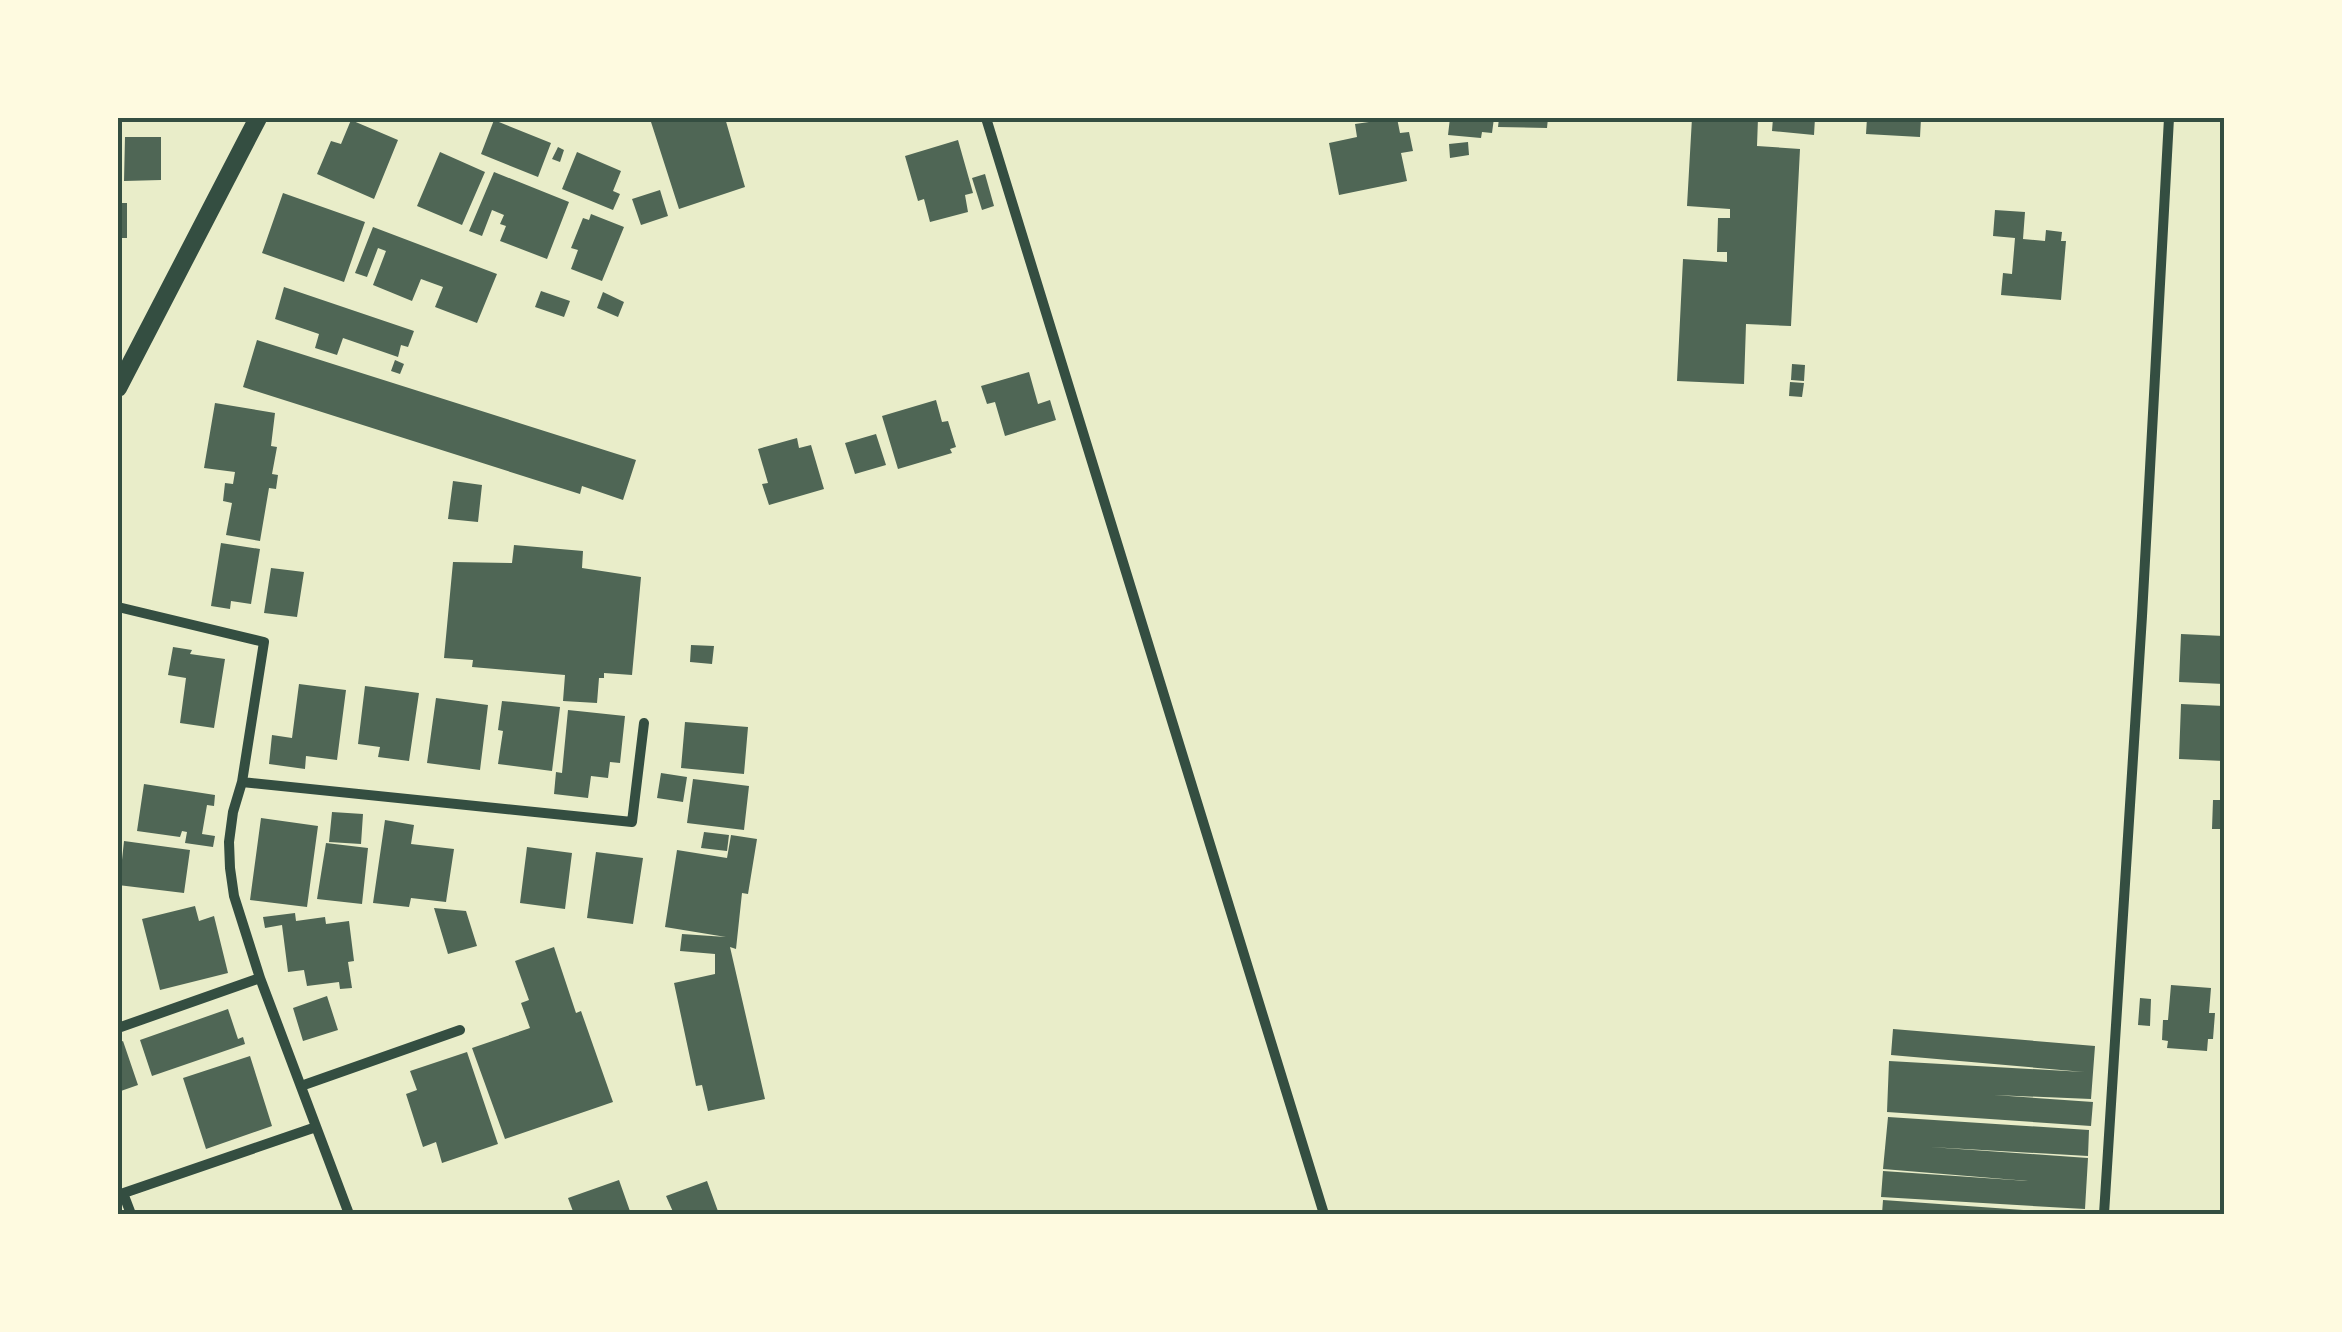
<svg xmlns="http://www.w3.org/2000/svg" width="2342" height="1332" font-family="'Golos Text',sans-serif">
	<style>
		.building { fill: #4f6655 }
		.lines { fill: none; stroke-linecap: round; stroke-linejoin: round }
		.minor { stroke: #344e41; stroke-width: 10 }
		.tertiary { stroke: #344e41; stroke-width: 18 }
		.neatline { fill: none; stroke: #344e41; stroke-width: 4 }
	</style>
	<rect width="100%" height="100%" fill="#e9edc9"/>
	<!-- building -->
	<path class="building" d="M654,118H725L745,187L679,209L651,122L655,121Z
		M1397,118L1400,133L1409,132L1413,151L1401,153L1407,181L1339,195L1329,143L1357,137L1355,124Z
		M1450,118H1494L1492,133L1482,132L1481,138L1448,135Z
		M1499,118H1548L1547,128L1498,127Z
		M1692,118H1758L1757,146L1800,149L1791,326L1746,324L1744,384L1677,381L1683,259L1727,262V252H1717L1718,218H1730V209L1687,206Z
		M1773,118H1815L1814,135L1772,131Z
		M1867,118H1921L1920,137L1866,134Z
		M351,120L398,140L374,199L317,174L331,141L341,144Z
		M494,120L551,143L538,177L481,154Z
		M125,137H161V180L124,181Z
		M958,140L973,193L965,195L968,212L930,222L924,199L918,201L905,156Z
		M1468,142L1469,155L1450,158L1449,144Z
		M558,147L564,150L560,162L552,159Z
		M440,152L485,172L462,225L417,206Z
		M577,152L621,171L613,191L620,194L613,210L562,189Z
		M494,172L569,202L547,259L500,241L506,226L500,224L504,215L492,210L482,236L469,231Z
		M985,174L994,206L982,210L972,178Z
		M660,190L668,216L641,225L632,199Z
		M283,193L365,222L344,282L262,253Z
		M118,203H127V238H118Z
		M1995,210L2025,212L2023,239L2045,241L2046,230L2062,232L2061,241H2066L2061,300L2001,295L2003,273L2012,274L2015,238L1993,236Z
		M591,214L624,227L602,281L571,269L578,250L571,248L583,218L589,220Z
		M373,227L497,274L477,323L435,307L443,287L421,279L412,301L373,285L386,251L378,248L367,277L355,273Z
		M284,287L414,331L408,347L401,345L398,357L343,338L337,355L315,348L319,334L275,319Z
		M541,291L570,301L564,317L535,307Z
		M603,292L624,302L618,317L597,308Z
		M257,340L636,460L623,500L582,486L580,494L243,387Z
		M395,360L404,364L400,374L391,371Z
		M1792,364L1805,365L1804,381L1791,380Z
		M1029,372L1038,404L1050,400L1056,420L1005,436L995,402L987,404L981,386Z
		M1790,382L1804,383L1802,397L1789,396Z
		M936,400L942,422L948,421L956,447L950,449L952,453L898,469L882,416Z
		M215,403L275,413L271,446L277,447L272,474L278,475L276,489L269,488L260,541L226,535L232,503L223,501L225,483L233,484L235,472L204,468Z
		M876,434L886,465L855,474L845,443Z
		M797,438L799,448L811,445L824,489L769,505L762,484L768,483L758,449Z
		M453,481L482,485L478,522L448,519Z
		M221,543L260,549L251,604L231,601L230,609L211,606Z
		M514,545L583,551L582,568L641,577L632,675L604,673V678H599L597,703L563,701L565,675L472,667L473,660L444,658L453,562L512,563Z
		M271,568L304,572L297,617L264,613Z
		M2181,634L2224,636V684L2179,682Z
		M691,645L714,646L712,664L690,662Z
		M173,647L192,650L190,654L225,659L214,728L180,723L186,678L168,675Z
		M299,684L346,690L337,760L306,756L305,769L269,764L272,735L292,738Z
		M365,686L419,693L409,761L378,757L380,747L358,744Z
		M436,698L488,705L480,770L427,763Z
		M502,701L560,707L552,771L498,764L503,731L498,730Z
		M2181,704L2224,706V761L2179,759Z
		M568,710L625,716L620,763L610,762L608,778L591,776L588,798L554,794L556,772L562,773Z
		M685,722L748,727L744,774L681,768Z
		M661,773L687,777L683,802L657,798Z
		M693,779L749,786L744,830L687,823Z
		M144,784L215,795L214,806L207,805L202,834L215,836L213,847L185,843L187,832L182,831L180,837L137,831Z
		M2213,800H2224V829H2212Z
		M332,812L363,814L361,844L329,842Z
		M261,818L318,826L307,907L250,900Z
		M385,820L414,825L411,844L454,849L446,902L411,898L409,907L373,903Z
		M704,832L729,835L727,851L701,848Z
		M731,835L757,839L748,894L742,893L736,949L730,947L765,1099L708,1111L702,1085L696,1086L674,983L715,974V954L680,951L682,934L726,937L665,927L677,850L727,858Z
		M124,841L190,850L184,893L118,885V860H122Z
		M326,843L368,848L362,904L317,899Z
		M527,847L572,853L565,909L520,903Z
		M596,852L643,858L633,924L587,918Z
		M195,906L199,921L214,916L228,973L160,990L142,919Z
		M434,908L466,911L477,946L448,954Z
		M295,913L296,921L325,917L326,924L349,921L354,961L348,962L352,988L340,989L339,982L307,986L304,970L288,972L282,925L265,928L263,917Z
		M554,947L576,1013L581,1011L613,1102L505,1139L472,1048L530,1028L521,1003L529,1000L515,961Z
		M2171,985L2211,988L2209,1013H2215L2213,1039H2208L2207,1051L2167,1048L2168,1041L2162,1040L2163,1020H2168Z
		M327,996L338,1030L303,1041L293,1008Z
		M2140,998L2151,999L2150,1026L2138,1025Z
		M228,1009L238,1039L243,1037L245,1044L152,1076L140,1040Z
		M1893,1029L2095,1046L2091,1099L1994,1095L2093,1102L2091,1126L1887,1112L1889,1061L2084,1072L1891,1055Z
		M123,1041L138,1085L118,1092V1043Z
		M467,1052L498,1144L442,1163L436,1142L423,1147L406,1094L417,1090L410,1071Z
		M250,1056L272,1126L206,1149L183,1078Z
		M1888,1117L2089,1130L2088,1156L1930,1147L2088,1158L2085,1209L1881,1197L1883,1171L2028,1181L1883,1169Z
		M619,1180L631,1214H574L568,1198Z
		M707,1181L719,1214H674L666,1196Z
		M1883,1200L2050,1212V1214H1882Z"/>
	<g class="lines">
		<!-- minor -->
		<path class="minor" d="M986,118L1324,1214
			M118,607L264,642L242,782L233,812L229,842L230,868L234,896L260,978L349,1214
			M242,782L632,822L644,723
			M118,1028L260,978
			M301,1086L460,1030
			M123,1193L131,1214
			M118,1195L316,1127
			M2104,1214L2142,616L2169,118"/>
		<!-- tertiary -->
		<path class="tertiary" d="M118,388L258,118"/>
	</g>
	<!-- border -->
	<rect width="2342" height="1332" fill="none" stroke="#fefae0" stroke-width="240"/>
	<rect x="120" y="120" width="2102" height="1092" class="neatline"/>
</svg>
